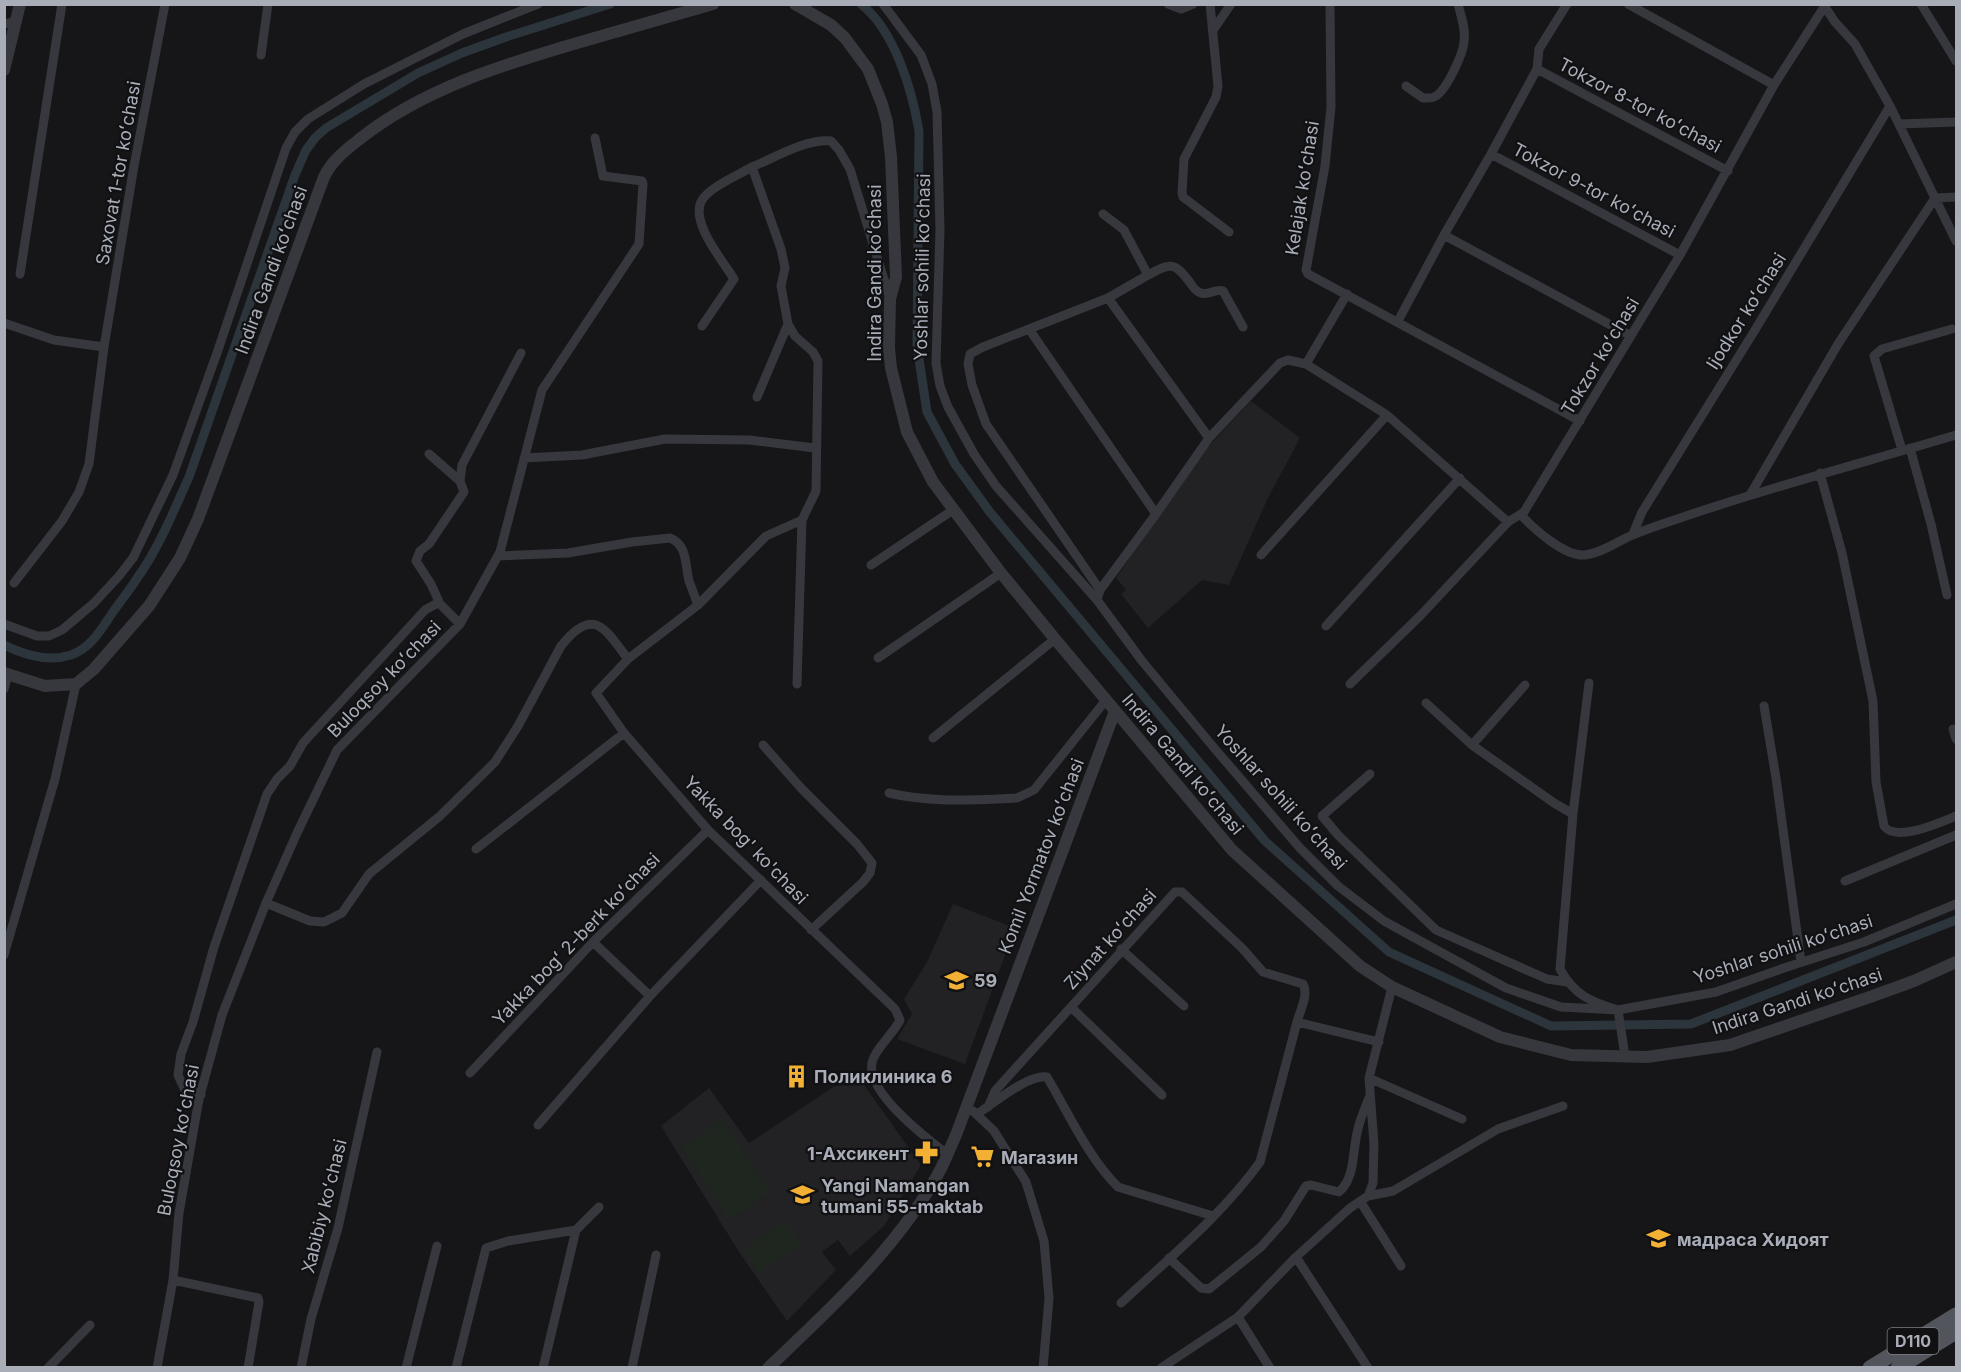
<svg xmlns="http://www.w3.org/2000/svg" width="1961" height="1372" font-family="Inter,sans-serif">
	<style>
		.built { fill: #222225 }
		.green { fill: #1e261f }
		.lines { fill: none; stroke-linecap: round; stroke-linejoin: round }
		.canal { stroke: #2c353c; stroke-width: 9 }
		.minor { stroke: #37383d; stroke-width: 9 }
		.tertiary { stroke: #37383d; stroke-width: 12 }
		.primary { stroke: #53555c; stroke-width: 15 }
		.labels { text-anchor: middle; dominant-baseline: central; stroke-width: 4.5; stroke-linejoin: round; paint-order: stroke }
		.shield { fill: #111113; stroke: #7b7e86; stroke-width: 1.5 }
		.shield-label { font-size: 16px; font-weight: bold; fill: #a8adb8 }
		.street-label { font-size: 18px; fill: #a8adb8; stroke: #111113 }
		.poi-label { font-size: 18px; font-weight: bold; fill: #a8adb8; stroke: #111113; text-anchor: start }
	</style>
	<rect width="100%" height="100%" fill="#161618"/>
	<!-- built -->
	<path class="built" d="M1251,401L1300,438L1267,500L1229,585L1202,580L1148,628L1121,594L1126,590L1116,578L1194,462Z
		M953,904L1015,928L965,1064L897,1039L912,1014L904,999L927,962Z
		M864,1085L921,1165L884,1226L850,1256L838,1240L822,1252L836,1270L787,1321L739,1252L661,1126L709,1088L749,1143L835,1086Z"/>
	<!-- green -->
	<path class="green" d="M723,1120L770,1193L729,1220L681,1147Z
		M785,1220L802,1244L759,1274L743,1250Z"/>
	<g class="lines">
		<!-- canal -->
		<path class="canal" d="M861,4C895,31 912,90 919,131L917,346L927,412L955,464L989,511L1265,841L1389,952L1551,1026L1691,1024L1956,920
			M4,645C24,655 49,662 71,655C92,648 103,626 115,609C125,596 135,582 144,568C162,540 175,508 189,477L295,175L306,150L315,138L326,128L418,73L462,53L506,37L610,4"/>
		<!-- minor -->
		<path class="minor" d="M883,4L921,55L932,84L937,112L940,230L936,363L940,386L948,407L974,454L996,486L1097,600L1142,661L1215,749L1300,848L1338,886L1384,921L1506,988L1561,1007L1618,1010L1716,992L1784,968L1864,942L1956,904
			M1168,4L1181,9L1193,4
			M1210,4L1218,86L1216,97L1184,159L1182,193L1183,197L1229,232
			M1330,4L1331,107L1325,166L1306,270L1308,274L1580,421
			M1628,4L1774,85
			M1823,4L1835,22L1855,44L1890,106L1956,241
			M1921,4L1956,61
			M4,24L15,22
			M1214,29L1231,4
			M261,55L268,4
			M1537,69L1728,171
			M1406,86L1423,98C1427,98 1432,99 1436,96C1447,89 1463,54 1464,42C1466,29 1461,16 1458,4
			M1899,124L1956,122
			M1491,154L1680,255
			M1444,235L1631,336
			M20,274L62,4
			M1148,275C1171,262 1175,262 1191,284C1193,287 1196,292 1201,293C1209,296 1215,288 1223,291L1243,327
			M1108,298L1209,438
			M1398,321L1444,235L1491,154L1537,69L1539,49L1567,4
			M4,323L54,340L104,347
			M702,326L734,279C723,261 689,221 702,200C710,187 738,175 752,167
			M1029,329L1156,514
			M1306,364L1347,294
			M757,397L788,324
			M1910,448L1931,524L1947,595
			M1902,450L1874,356L1882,349L1952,329
			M429,454L460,481
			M524,458L582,455L665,439L749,440L815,448
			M1820,473L1842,553L1873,701L1876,782L1884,826C1896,843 1941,822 1956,816
			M1750,495L1838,344L1935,198L1956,197
			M1521,515C1534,529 1565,557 1585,555C1603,553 1619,540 1635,534C1655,526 1675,520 1695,513C1782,484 1869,461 1956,435
			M802,520L766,536L698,605L628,659L596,693L624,733L708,830L895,1009L900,1020C894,1033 874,1050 872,1063C866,1092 926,1138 947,1154
			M1633,534L1642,512L1755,330L1890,106
			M1261,555L1387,415
			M498,556L568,553L632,542L670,538C688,545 685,566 689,581C692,589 695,597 698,605
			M871,565L953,510
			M14,583L62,521L79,492L89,464L104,347L134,166L165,4
			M1100,590L986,424L972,385L968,364L970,354L983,347L1108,298L1148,275L1124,230L1103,214
			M1097,600L1100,590L1156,514L1209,438L1280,363L1288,360L1306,364L1387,415L1508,522
			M440,604L431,584L416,561L420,551L429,544L464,492L460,481L462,465L521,353
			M4,624L37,636H49L62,630L94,603L119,576L133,558L173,475L217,353L286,148L295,132L308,119L364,84L463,34L538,4
			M1326,626L1460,478
			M878,658L1001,573
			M797,684L802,520L816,491L818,361L813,352L795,336L788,324L781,286L785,268L781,249L752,167C776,157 805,139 831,141L839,150L850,169L890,299
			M1350,684L1420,616L1508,522L1524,512L1680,255L1774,85L1826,4
			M1525,685L1472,745L1554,803L1573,814L1560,969C1574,995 1591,1002 1618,1010L1625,1056
			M4,689L8,675
			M1426,703L1472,745
			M1764,706L1776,778L1801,962
			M1953,729L1956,739
			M933,738L1055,639
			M763,745L801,788L857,844L872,863L870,873L863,882L811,930
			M1370,774L1322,816L1338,835L1436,930L1547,979L1567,982
			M889,793C931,803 974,800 1017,798L1034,790L1106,700
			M1573,814L1589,683
			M476,849L624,733
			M1845,881L1956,835
			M266,903L310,921L324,922L342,913L369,874L440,816L495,762L518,726L561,646C594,605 605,629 628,659
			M593,942L650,996
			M1121,949L1184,1006
			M4,955L55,779L76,684
			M1071,1007L1162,1095
			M470,1073L593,942L708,830
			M1369,1078L1462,1119
			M201,1095L184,1088L178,1075L181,1054L193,1022L214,947L267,794L277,779L290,766L303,743L425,610L436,604H440L460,624
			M988,1107L995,1091L1175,892H1182L1242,948L1263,972L1303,984C1309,995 1300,1010 1297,1022
			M973,1111L994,1131L1026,1182L1044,1241L1049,1298L1043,1368
			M977,1114C993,1104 1028,1074 1047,1077C1069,1114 1088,1157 1118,1187L1213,1216
			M538,1125L650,996L761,880
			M1368,1196L1393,1191L1498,1129L1563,1106
			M1360,1201L1401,1266
			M1296,1257L1368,1368
			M1169,1258L1201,1288L1209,1289L1261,1247L1284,1221L1306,1186L1311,1185L1339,1192C1356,1177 1352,1150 1358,1129C1360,1119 1365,1108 1369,1098
			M173,1280L258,1298L259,1302L248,1368
			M1121,1303C1168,1259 1222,1215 1260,1162L1297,1022L1379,1042
			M1238,1317L1270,1368
			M48,1368L90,1325
			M157,1368L173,1280L179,1213L199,1099L222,1015L266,903L297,833L337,750L460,624L500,552L542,390L639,244L643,184L642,181L603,176L595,138
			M301,1368L311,1319L338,1228L377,1052
			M406,1368L437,1246
			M456,1368L486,1248L508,1241L576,1230
			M543,1368L576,1230L599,1207
			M632,1368L656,1255
			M1161,1368L1238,1317L1296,1257L1350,1208L1368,1196L1373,1183L1374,1144L1369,1078L1392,987"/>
		<!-- tertiary -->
		<path class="tertiary" d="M795,4L831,25L845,38L868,69L882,104L887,122L891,157L896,277L890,299L889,348L891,368L907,432L933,482L1001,573L1055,639L1232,850L1360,966L1392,987L1500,1037L1571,1055L1647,1057L1730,1045L1870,997L1914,981L1956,962
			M4,70L20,4
			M4,673L45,686L76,684L94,669L149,606L180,558L198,519L324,177C332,160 347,149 361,138C423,89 502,65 577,43C622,30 668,17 713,4
			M768,1368C828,1311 892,1253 934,1181C943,1167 949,1150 956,1135L1115,711"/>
		<!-- primary -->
		<path class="primary" d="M1870,1368L1956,1315
			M1898,1368L1956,1332"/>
	</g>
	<!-- icons -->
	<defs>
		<symbol id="school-bare" viewBox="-9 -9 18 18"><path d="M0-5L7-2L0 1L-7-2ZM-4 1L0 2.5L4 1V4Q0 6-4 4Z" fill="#f2b134" stroke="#111113" stroke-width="2.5" paint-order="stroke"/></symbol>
		<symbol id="building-bare" viewBox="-9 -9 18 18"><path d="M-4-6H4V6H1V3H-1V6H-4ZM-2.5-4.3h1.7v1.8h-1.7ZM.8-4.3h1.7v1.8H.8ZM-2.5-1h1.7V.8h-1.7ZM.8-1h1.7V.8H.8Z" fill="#f2b134" stroke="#111113" stroke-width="2.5" paint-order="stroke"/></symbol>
		<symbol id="pharmacy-bare" viewBox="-9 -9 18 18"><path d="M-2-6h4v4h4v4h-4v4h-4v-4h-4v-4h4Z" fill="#f2b134" stroke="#111113" stroke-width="2.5" paint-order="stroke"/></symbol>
		<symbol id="supermarket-bare" viewBox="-9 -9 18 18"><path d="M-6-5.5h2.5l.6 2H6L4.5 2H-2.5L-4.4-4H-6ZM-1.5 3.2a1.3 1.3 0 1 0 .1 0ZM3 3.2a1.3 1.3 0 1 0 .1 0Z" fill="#f2b134" stroke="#111113" stroke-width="2.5" paint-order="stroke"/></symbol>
		<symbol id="university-bare" viewBox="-9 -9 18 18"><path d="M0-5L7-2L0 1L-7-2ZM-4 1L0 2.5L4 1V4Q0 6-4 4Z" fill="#f2b134" stroke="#111113" stroke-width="2.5" paint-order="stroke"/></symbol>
	</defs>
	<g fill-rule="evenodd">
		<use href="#school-bare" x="940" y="964" width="33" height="33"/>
		<use href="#building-bare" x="780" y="1060" width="33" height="33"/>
		<use href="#pharmacy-bare" x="910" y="1136" width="33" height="33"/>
		<use href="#supermarket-bare" x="966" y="1140" width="33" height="33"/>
		<use href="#school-bare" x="786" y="1178" width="33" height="33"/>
		<use href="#university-bare" x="1642" y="1222" width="33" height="33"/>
	</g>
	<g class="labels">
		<!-- shield labels -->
		<rect class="shield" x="1887.5" y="1328" width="51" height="26" rx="4.5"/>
		<g class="shield-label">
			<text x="1913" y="1341">D110</text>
		</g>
		<!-- street labels -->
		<g class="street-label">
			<text transform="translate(1640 105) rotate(28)">Tokzor 8-tor koʻchasi</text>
			<text transform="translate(118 173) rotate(-80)">Saxovat 1-tor koʻchasi</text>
			<text transform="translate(1302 188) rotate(-81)">Kelajak koʻchasi</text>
			<text transform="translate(1594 190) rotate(28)">Tokzor 9-tor koʻchasi</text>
			<text transform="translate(922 267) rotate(-89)">Yoshlar sohili koʻchasi</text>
			<text transform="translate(271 270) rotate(-70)">Indira Gandi koʻchasi</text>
			<text transform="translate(874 273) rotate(-90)">Indira Gandi koʻchasi</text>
			<text transform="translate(1746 311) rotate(-58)">Ijodkor koʻchasi</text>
			<text transform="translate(1600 356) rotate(-59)">Tokzor koʻchasi</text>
			<text transform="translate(384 679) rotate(-46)">Buloqsoy koʻchasi</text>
			<text transform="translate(1183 764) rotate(50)">Indira Gandi koʻchasi</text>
			<text transform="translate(1281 797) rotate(48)">Yoshlar sohili koʻchasi</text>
			<text transform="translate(746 840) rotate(46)">Yakka bog' ko'chasi</text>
			<text transform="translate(1041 856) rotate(-69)">Komil Yormatov koʻchasi</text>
			<text transform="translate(576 939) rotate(-46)">Yakka bogʻ 2-berk koʻchasi</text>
			<text transform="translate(1110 939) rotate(-48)">Ziynat koʻchasi</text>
			<text transform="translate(1783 949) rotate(-18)">Yoshlar sohili koʻchasi</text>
			<text transform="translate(1797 1001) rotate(-18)">Indira Gandi koʻchasi</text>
			<text transform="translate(178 1140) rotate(-79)">Buloqsoy koʻchasi</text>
			<text transform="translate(324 1206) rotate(-76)">Xabibiy koʻchasi</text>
		</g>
		<!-- poi labels -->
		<g class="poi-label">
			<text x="974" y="980">59</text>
			<text x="814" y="1076">Поликлиника 6</text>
			<text x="909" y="1153" text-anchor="end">1-Ахсикент</text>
			<text x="1001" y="1157">Магазин</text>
			<text x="821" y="1185">Yangi Namangan<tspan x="821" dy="21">tumani 55-maktab</tspan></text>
			<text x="1677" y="1239">мадраса Хидоят</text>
		</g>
	</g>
	<!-- border -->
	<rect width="1961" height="1372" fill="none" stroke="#a8adb8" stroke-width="12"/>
</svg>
